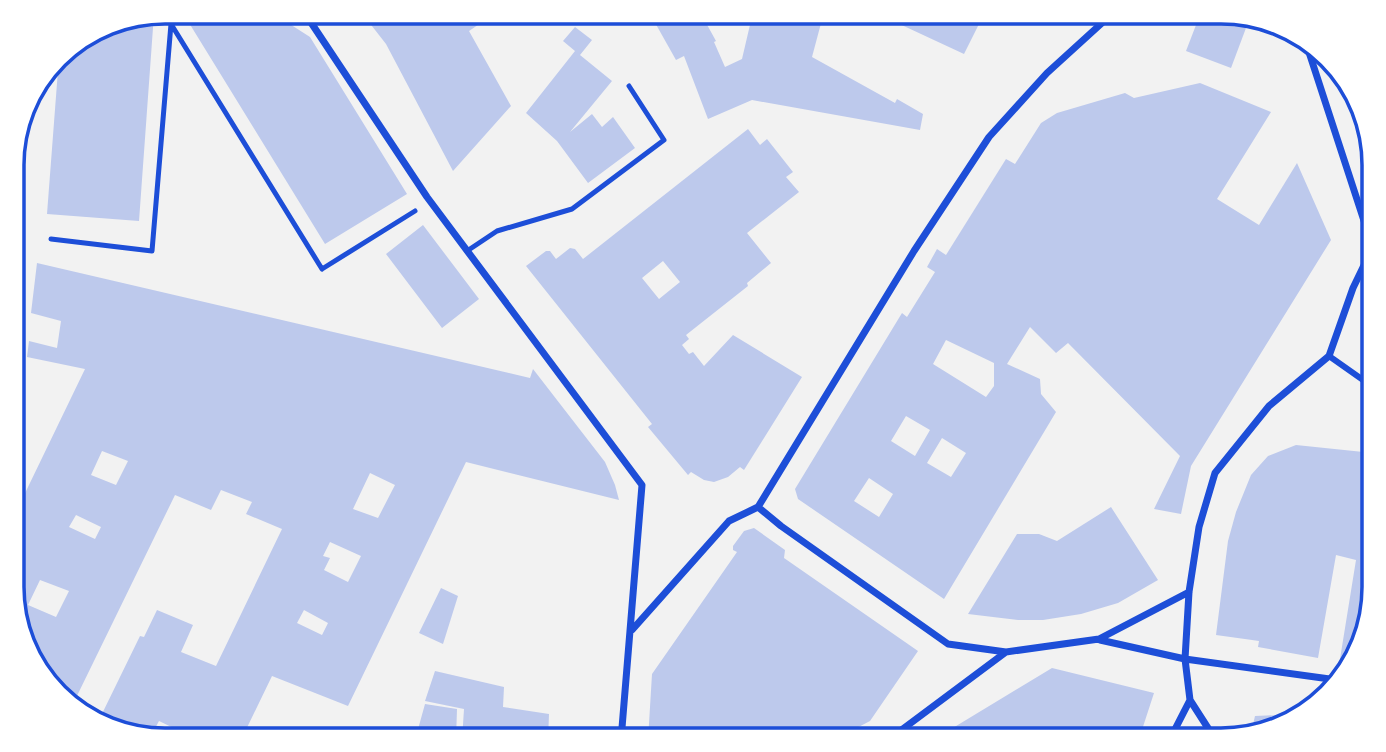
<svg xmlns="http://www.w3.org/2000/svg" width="1386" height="752" font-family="'Noto Sans',sans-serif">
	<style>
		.building { fill: #bdc9ec; fill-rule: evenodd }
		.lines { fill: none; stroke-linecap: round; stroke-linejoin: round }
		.service { stroke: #1d4ed8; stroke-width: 5 }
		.pedestrian { stroke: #1d4ed8; stroke-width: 6 }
		.minor { stroke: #1d4ed8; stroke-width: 7 }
		.rim { fill: none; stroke: #1d4ed8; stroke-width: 3.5 }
	</style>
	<rect width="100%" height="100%" fill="#f2f2f2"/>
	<!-- building -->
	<path class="building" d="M187,12H271L310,37L407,194L325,244L186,18Z
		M361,12H497L469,31L511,106L453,171L386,44Z
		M649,12H700L716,41L714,42L725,67L742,59L753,12H824L812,57L895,103L897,99L923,114L920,130L752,100L708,119L684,56L676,60Z
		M879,12H985L964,54L878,14Z
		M1201,12H1221L1249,20L1231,68L1186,51Z
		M154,14L139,221L47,214L59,57L64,50L107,24Z
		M575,27L592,40L580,55L612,81L570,132L592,114L602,127L613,117L635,148L588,183L557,141L526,113L575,51L563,41Z
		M1200,83L1271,112L1217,199L1259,225L1297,163L1331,240L1191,466L1181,514L1154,509L1180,456L1068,343L1056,353L1030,327L1007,364L1040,379L1041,394L1056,412L944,599L798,499L795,489L902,313L907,317L935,272L927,267L937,249L946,255L1006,159L1015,164L1041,123L1057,113L1125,93L1134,98ZM946,340L994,363V386L986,397L933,364ZM906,416L930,430L915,456L891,441ZM942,438L966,453L951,477L927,463ZM869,478L893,494L879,517L854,501Z
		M748,129L760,145L767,139L793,172L786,177L799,192L747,233L771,263L747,283L748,286L686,335L689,339L682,345L689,354L693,352L704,366L733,335L802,377L744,470L740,467L728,477L714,482L704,480L691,472L688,475L648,427L652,424L526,266L546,251H550L556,259L570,248L575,249L583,259ZM663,261L680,282L659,299L642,278Z
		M14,160H19L18,217H14Z
		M423,225L479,299L442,328L386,254Z
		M14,243H18V301H14Z
		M37,263L530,378L533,369L605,462L615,485L619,500L466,462L348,706L272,676L241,740H181L184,733L159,721L152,734L158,738L98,722L140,636L144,637L157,610L193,625L181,652L216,666L282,529L246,514L252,502L221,490L211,510L175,495L73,704L38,671L14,606V516L85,369L27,357L29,341L57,348L61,321L31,313ZM102,451L128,461L116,485L91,475ZM370,473L395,485L378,518L353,509ZM76,515L101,527L95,539L69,527ZM330,542L361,556L348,582L324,570L330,558L323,556ZM40,580L69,591L56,617L28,605ZM304,610L328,623L322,635L297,623Z
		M1296,445L1373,453V596L1354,661L1340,659L1356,560L1336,555L1318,658L1258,647L1259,641L1252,640L1216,635L1228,541L1236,512L1251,475L1268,456Z
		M1111,507L1158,580L1118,603L1081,614L1043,620H1018L968,614L1017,534H1039L1057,541Z
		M754,528L785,550L784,558L918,651L870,721L847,733L841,729L833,740H648L652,674L737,552L733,550V546L744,531Z
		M441,588L458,596L443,644L419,633Z
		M1052,668L1154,693L1139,739L933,740Z
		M435,671L504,687L503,707L549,714L548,740H462L464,709L425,701Z
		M425,704L457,709L456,740H415Z
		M1303,714L1298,719L1251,733L1255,716Z"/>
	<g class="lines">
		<!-- service -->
		<path class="service" d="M171,24L322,269L415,211
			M51,239L152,251L172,12
			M467,251L497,231L572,209L664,140L629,86"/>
		<!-- pedestrian -->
		<path class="pedestrian" d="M1329,356L1373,387"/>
		<!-- minor -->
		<path class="minor" d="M304,12L427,197L642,485L621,740
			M758,507L781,526L948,644L1006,652
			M632,630L729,521L758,507L914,251L989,137L1047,73L1114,12
			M1100,640L1185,659L1337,680
			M1190,700L1215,739
			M1170,739L1190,700L1185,659L1189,592L1199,527L1215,473L1269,406L1329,356L1353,288L1369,255L1367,230L1305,40
			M888,740L1006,652L1099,639L1189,592"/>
	</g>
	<!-- crop -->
	<path d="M0 0H1386V752H0ZM165 24H1221A141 141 0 0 1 1362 165V587A141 141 0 0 1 1221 728H165A141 141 0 0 1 24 587V165A141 141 0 0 1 165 24Z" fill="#fff" fill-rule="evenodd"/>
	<path class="rim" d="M165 24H1221A141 141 0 0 1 1362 165V587A141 141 0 0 1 1221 728H165A141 141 0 0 1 24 587V165A141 141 0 0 1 165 24Z"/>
</svg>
